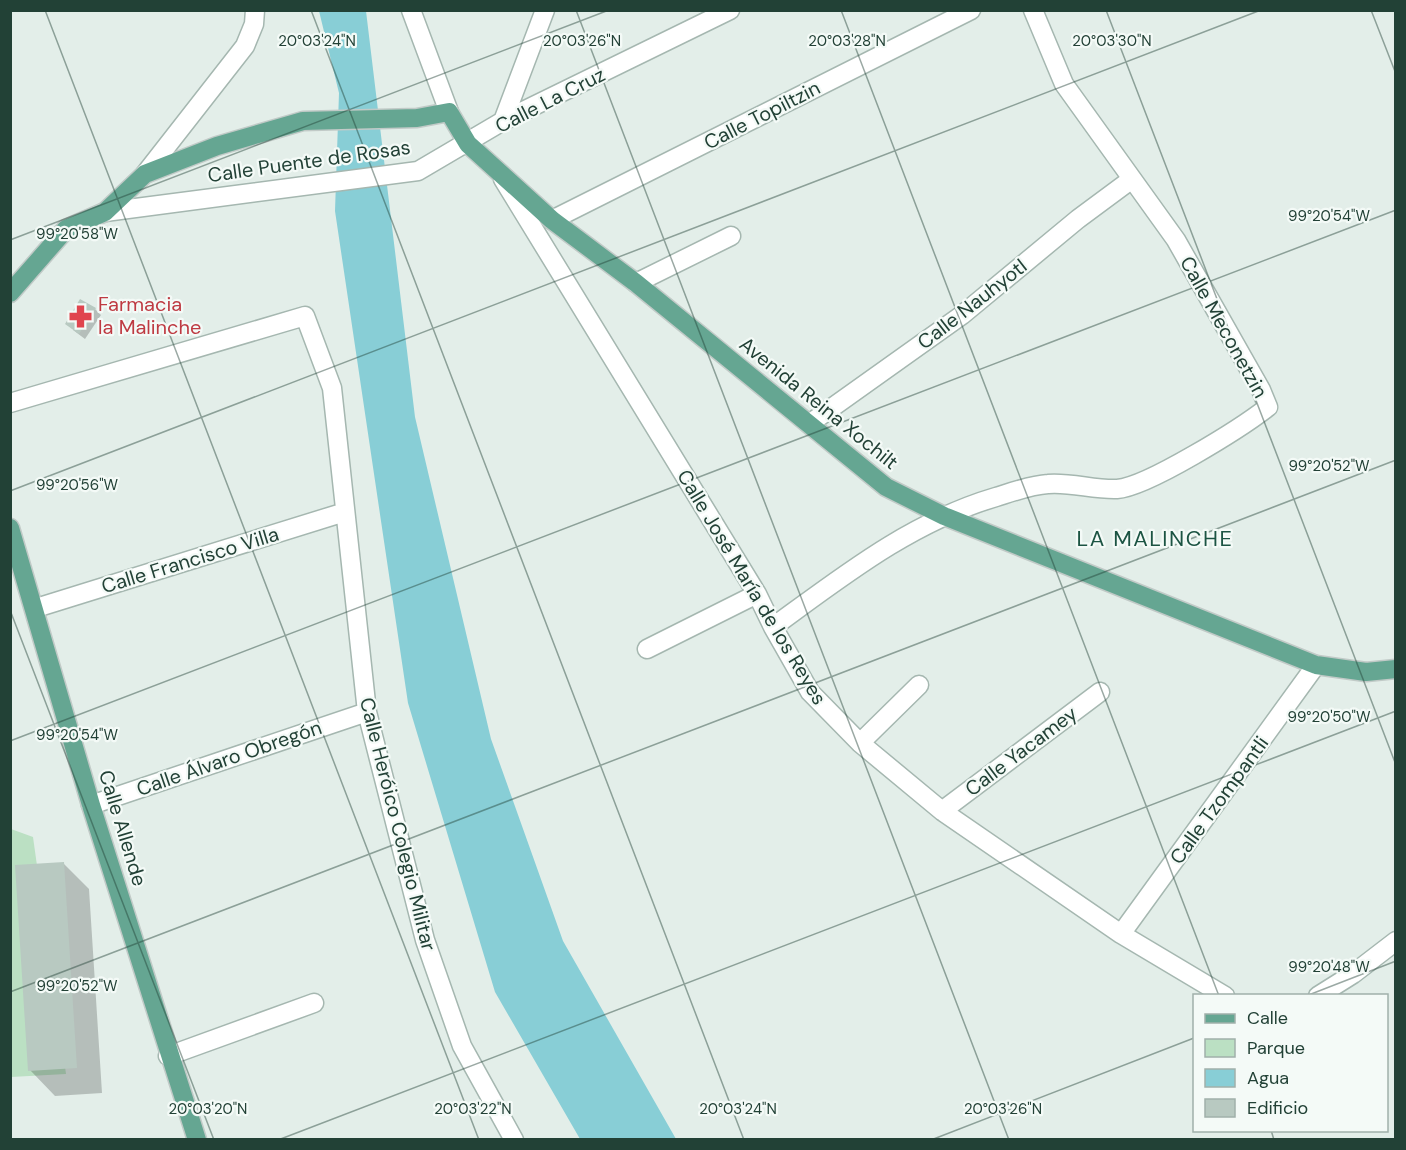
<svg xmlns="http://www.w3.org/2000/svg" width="1406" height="1150" font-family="'DM Sans',sans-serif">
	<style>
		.green { fill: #bbe0c3 }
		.water { fill: #88ced6 }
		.shadow { fill: #0003 }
		.building { fill: #b8c9c1 }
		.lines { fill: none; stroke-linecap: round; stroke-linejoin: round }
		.minor-casing { stroke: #a5b7b0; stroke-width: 21 }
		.major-casing { stroke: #c1cac7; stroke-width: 21 }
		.minor { stroke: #fff; stroke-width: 18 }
		.major { stroke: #65a692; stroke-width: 18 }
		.ticks { fill: none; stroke: #224136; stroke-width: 1.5; stroke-opacity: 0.45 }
		.labels { text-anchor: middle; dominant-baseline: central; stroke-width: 4.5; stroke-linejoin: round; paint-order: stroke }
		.street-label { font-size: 20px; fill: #224136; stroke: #f4faf7 }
		.health-label { font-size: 20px; fill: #be3a42; stroke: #f4faf7; text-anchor: start }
		.quarter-label { font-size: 22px; letter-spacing: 1.5px; fill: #1c5443; stroke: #f4faf7 }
		.ticks-label { font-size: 15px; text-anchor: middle; fill: #224136; stroke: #f4faf7; stroke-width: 4.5; stroke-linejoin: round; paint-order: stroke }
	</style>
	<rect width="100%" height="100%" fill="#e3eee9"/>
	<!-- green -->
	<path class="green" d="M11,829L33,837L66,1074L11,1077Z"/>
	<!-- water -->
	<path class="water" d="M319,11H366L415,417L491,739L563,941L676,1139H580L495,992L408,703L335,211L339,93Z"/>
	<!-- shadow -->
	<path class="shadow" d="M95,309L101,315L85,339L73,330Z
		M63,863L89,889L102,1093L55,1096L30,1070Z"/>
	<!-- building -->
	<path class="building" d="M80,299L96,308L79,334L65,324Z
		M64,862L77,1068L28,1071L15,865Z"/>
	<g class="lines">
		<defs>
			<path id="minor" d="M411,10L449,112
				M503,121L545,10
				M145,174L245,46L254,24L255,10
				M503,179L757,594L773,627L810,692L860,743L942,811L1121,934L1225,996
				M105,212L418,171L503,121L730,10
				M552,220L971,10
				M636,283L731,236
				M10,403L305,316L332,388L367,712L425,940L462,1046L514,1140
				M809,424L962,315L1078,219L1132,179
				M36,608L345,512
				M773,627C843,576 911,522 996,497C1012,492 1031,485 1048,484C1071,482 1094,490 1117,489C1147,487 1241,428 1268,407L1261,390L1176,240L1064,84L1033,10
				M647,649L757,594
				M860,743L919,685
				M91,805L367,712
				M942,811L1100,692
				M1121,934L1316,665
				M1318,996L1353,974L1396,941
				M168,1056L314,1003"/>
			<path id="major" d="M10,293L66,229L105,212L145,174L217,146L303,121L417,118L449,112L468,144L552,220L636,283L886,487L944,516L1316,665L1366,672L1396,669
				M10,528L91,805L197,1140"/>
		</defs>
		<!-- minor casing -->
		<use href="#minor" class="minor-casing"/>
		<!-- major casing -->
		<use href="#major" class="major-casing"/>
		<!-- minor -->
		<use href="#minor" class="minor"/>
		<!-- major -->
		<use href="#major" class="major"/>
	</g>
	<!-- ticks -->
	<path class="ticks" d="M45,10L479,1140M311,10L744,1140M576,10L1009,1140M841,10L1219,996M1106,10L1396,765M1371,10L1396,74M10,240L609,10M10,491L1261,10M10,610L214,1140M10,741L1396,210M10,992L1396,460M1306,996L1396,961M1271,1130L1274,1140M278,1140L1396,711M931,1140L1194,1038"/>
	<!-- icons -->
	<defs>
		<symbol id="pharmacy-bare" viewBox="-9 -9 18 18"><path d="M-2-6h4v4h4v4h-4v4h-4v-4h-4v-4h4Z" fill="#e0444e" stroke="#f4faf7" stroke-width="2.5" paint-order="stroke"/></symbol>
	</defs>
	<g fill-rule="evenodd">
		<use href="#pharmacy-bare" x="64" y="300" width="33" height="33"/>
	</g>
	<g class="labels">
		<!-- street labels -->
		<g class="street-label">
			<text transform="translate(550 100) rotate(-27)">Calle La Cruz</text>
			<text transform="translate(762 115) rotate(-27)">Calle Topiltzin</text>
			<text transform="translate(309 161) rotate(-8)">Calle Puente de Rosas</text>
			<text transform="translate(972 304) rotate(-38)">Calle Nauhyotl</text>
			<text transform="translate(1224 327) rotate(61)">Calle Meconetzin</text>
			<text transform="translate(819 403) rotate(39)">Avenida Reina Xochilt</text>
			<text transform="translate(190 560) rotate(-17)">Calle Francisco Villa</text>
			<text transform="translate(752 587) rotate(59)">Calle José María de los Reyes</text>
			<text transform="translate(1021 751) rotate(-37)">Calle Yacamey</text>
			<text transform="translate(229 758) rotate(-19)">Calle Álvaro Obregón</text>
			<text transform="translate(1219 800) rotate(-54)">Calle Tzompantli</text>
			<text transform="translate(398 824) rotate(76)">Calle Heróico Colegio Militar</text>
			<text transform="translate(123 828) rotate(73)">Calle Allende</text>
		</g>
		<!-- health labels -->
		<g class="health-label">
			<text x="98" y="304">Farmacia<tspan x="98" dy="23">la Malinche</tspan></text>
		</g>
		<!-- quarter labels -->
		<g class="quarter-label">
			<text x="1155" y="538">LA MALINCHE</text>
		</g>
	</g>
	<g class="ticks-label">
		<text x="847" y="46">20°03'28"N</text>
		<text x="1112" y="46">20°03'30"N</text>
		<text x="317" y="46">20°03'24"N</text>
		<text x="582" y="46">20°03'26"N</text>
		<text x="1329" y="221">99°20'54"W</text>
		<text x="77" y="239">99°20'58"W</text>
		<text x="1329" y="471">99°20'52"W</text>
		<text x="77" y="490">99°20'56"W</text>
		<text x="1329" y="722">99°20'50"W</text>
		<text x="77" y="740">99°20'54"W</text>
		<text x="1329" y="972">99°20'48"W</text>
		<text x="77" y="991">99°20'52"W</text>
		<text x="208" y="1114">20°03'20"N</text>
		<text x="473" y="1114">20°03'22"N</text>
		<text x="738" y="1114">20°03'24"N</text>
		<text x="1003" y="1114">20°03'26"N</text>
	</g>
	<!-- border -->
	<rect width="1406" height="1150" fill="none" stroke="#224136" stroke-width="24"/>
	<!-- legend -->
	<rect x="1193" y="994" width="195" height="138" fill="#f4faf7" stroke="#a0b0aa" stroke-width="1.5"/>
	<rect x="1205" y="1014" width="30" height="9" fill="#65a692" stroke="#a0b0aa" stroke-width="1.5"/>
	<text x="1247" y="1024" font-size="18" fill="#224136">Calle</text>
	<rect x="1205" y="1039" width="30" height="18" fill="#bbe0c3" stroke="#a0b0aa" stroke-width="1.5"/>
	<text x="1247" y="1054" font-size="18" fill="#224136">Parque</text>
	<rect x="1205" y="1069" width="30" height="18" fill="#88ced6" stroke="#a0b0aa" stroke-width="1.5"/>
	<text x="1247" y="1084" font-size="18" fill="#224136">Agua</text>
	<rect x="1205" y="1099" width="30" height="18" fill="#b8c9c1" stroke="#a0b0aa" stroke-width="1.5"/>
	<text x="1247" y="1114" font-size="18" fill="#224136">Edificio</text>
</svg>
